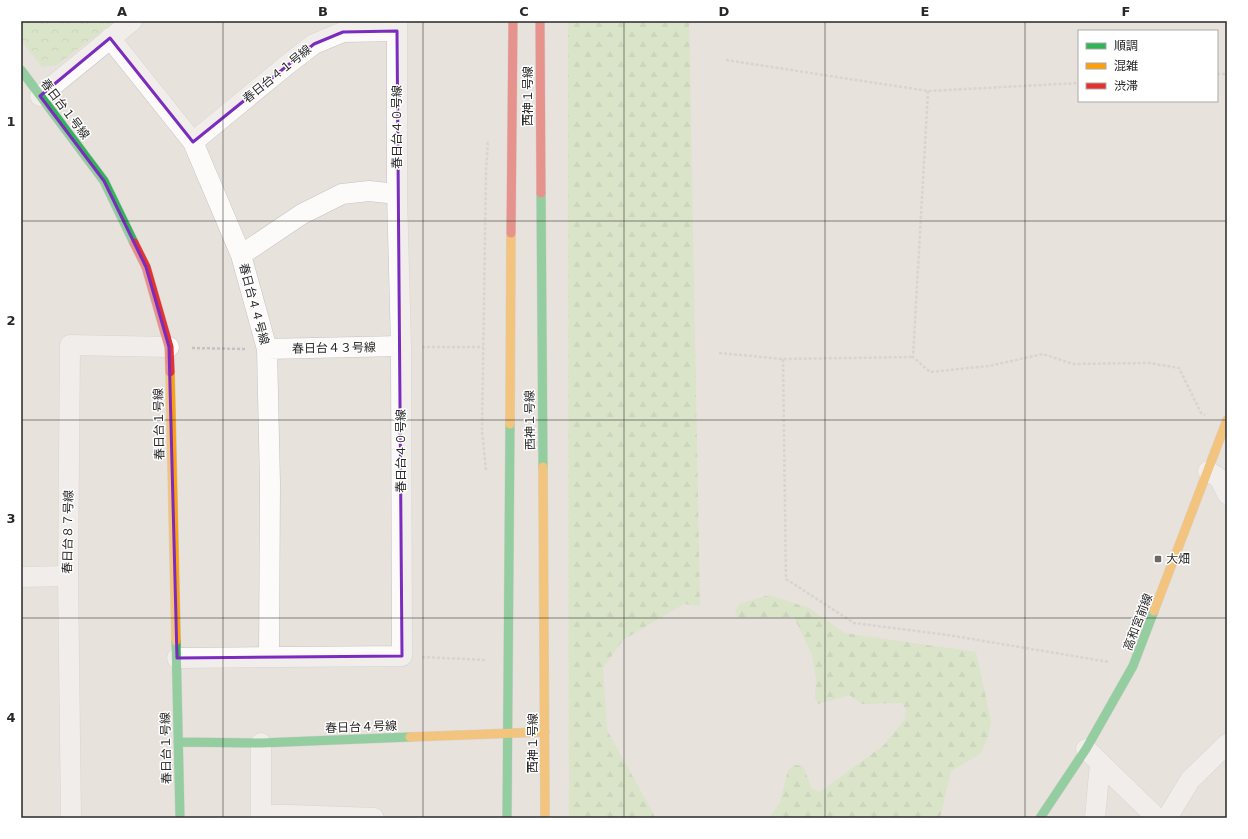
<svg xmlns="http://www.w3.org/2000/svg" width="1248" height="839" font-family="'DejaVu Sans','Noto Sans JP',sans-serif">
	<style>
		.forest { fill: url(#forest-firs) }
		.park { fill: url(#park-crowns) }
		.lines { fill: none; stroke-linecap: round; stroke-linejoin: round }
		.street-casing { stroke: #c4c2c3; stroke-width: 21 }
		.fast-casing { stroke: #c4c2c3; stroke-width: 10 }
		.slow-casing { stroke: #c4c2c3; stroke-width: 10 }
		.jam-casing { stroke: #c4c2c3; stroke-width: 10 }
		.path { stroke: #c4c3c3; stroke-width: 2.5; stroke-dasharray: 3 2; stroke-linecap: butt }
		.street { stroke: #fcfbfa; stroke-width: 20 }
		.fast { stroke: #30b455; stroke-width: 9 }
		.slow { stroke: #ff9f0a; stroke-width: 9 }
		.jam { stroke: #e5322d; stroke-width: 9 }
		.marked { fill: none; stroke: #7b2cbf; stroke-width: 3; stroke-linejoin: round }
		.grid { fill: none; stroke: #282828; stroke-width: 1; stroke-opacity: 0.55 }
		.poi-dot { fill: #6b6967; stroke: #fff; stroke-width: 1.5 }
		.labels { text-anchor: middle; dominant-baseline: central; stroke-width: 3; stroke-linejoin: round; paint-order: stroke }
		.street-label { font-size: 12px; fill: #282828; stroke: #fff }
		.poi-label { font-size: 12px; fill: #282828; stroke: #fff; text-anchor: start }
		.neatline { fill: none; stroke: #282828; stroke-width: 1.5 }
		.grid-label { font-size: 13px; text-anchor: middle; font-weight: bold; fill: #282828 }
	</style>
	<defs>
		<pattern id="forest-firs" width="22" height="20" patternUnits="userSpaceOnUse"><rect width="22" height="20" fill="#c8e6b1"/><path d="M5 1l3.5 6h-7zM16 11l3.5 6h-7z" fill="#acc598"/></pattern>
		<pattern id="park-crowns" width="20" height="18" patternUnits="userSpaceOnUse"><rect width="20" height="18" fill="#c8e6b1"/><path d="M2 6a3 3 0 1 1 6 0M12 15a3 3 0 1 1 6 0" fill="none" stroke="#acc598"/></pattern>
	</defs>
	<rect width="100%" height="100%" fill="#e8e2dc"/>
	<!-- forest -->
	<path class="forest" d="M568,21H689L700,606L684,604L623,640L603,668L607,730L654,815L655,818H569Z
		M769,595L809,608L844,633L976,652L991,721L988,738L980,754L951,771L940,818H769L780,803L788,770L795,765L803,766L812,789L820,792L884,745L905,719L906,710L902,703L862,704L849,695L818,704L815,697L816,680L812,655L794,617L738,618L735,611L739,604Z"/>
	<!-- park -->
	<path class="park" d="M21,21H115L57,65L42,67L21,40Z"/>
	<g class="lines">
		<defs>
			<path id="street" d="M110,38L193,142L241,255L267,349L270,484L269,657
				M40,96L132,21
				M193,142L288,64L314,44L343,32L397,31
				M241,255L302,214L342,194L369,191L397,194
				M267,349L401,346
				M1208,471L1220,479L1227,494
				M21,577L68,576
				M177,658L402,656L401,346L397,194V21
				M1086,749L1157,818
				M262,814L374,818
				M71,818L68,576L70,345L169,347
				M261,818V743
				M1095,818L1100,763
				M1167,818L1190,780L1227,744"/>
			<path id="fast" d="M21,70L104,181L134,243
				M541,193L543,467
				M176,641L180,818
				M178,742L261,743L410,737
				M507,818L510,424
				M1040,818L1086,749L1133,666L1154,611"/>
			<path id="slow" d="M170,372L176,641
				M510,424L511,233
				M543,467L545,818
				M1154,611L1227,420
				M410,737L545,732"/>
			<path id="jam" d="M540,21L541,193
				M511,233L513,21
				M134,243L146,267L169,347L170,372"/>
		</defs>
		<!-- street casing -->
		<use href="#street" class="street-casing"/>
		<!-- fast casing -->
		<use href="#fast" class="fast-casing"/>
		<!-- slow casing -->
		<use href="#slow" class="slow-casing"/>
		<!-- jam casing -->
		<use href="#jam" class="jam-casing"/>
		<!-- path -->
		<path class="path" d="M726,60L928,91L1079,83
			M1217,74H1227
			M928,91L913,357L930,372L989,366L1043,354L1073,364L1149,363L1179,368L1201,413L1205,415
			M422,347H483
			M192,348L245,349
			M719,353L783,359L913,357
			M783,359L786,579L854,623L948,635L1109,662
			M486,470L482,431L486,171L488,140
			M422,657L487,660"/>
		<!-- street -->
		<use href="#street" class="street"/>
		<!-- fast -->
		<use href="#fast" class="fast"/>
		<!-- slow -->
		<use href="#slow" class="slow"/>
		<!-- jam -->
		<use href="#jam" class="jam"/>
	</g>
	<!-- marked area -->
	<path d="M0 0H1248V839H0ZM397,31L402,656L177,658L169,347L146,267L104,181L40,96L110,38L193,142L314,44L343,32Z" fill="#e8e2dc" fill-opacity=".55" fill-rule="evenodd"/>
	<path class="marked" d="M397,31L402,656L177,658L169,347L146,267L104,181L40,96L110,38L193,142L314,44L343,32Z"/>
	<!-- grid -->
	<path class="grid" d="M223,21V818M423,21V818M624,21V818M825,21V818M1025,21V818M21,221H1227M21,420H1227M21,618H1227"/>
	<!-- markers -->
	<rect class="poi-dot" x="1154" y="555" width="8" height="8" rx="2"/>
	<g class="labels">
		<!-- street labels -->
		<g class="street-label">
			<text transform="translate(277 74) rotate(-39)">春日台４１号線</text>
			<text transform="translate(528 96) rotate(-90)">西神１号線</text>
			<text transform="translate(65 109) rotate(53)">春日台１号線</text>
			<text transform="translate(397 127) rotate(-90)">春日台４０号線</text>
			<text transform="translate(254 304) rotate(75)">春日台４４号線</text>
			<text transform="translate(334 348) rotate(-1)">春日台４３号線</text>
			<text transform="translate(530 420) rotate(-91)">西神１号線</text>
			<text transform="translate(159 424) rotate(-91)">春日台１号線</text>
			<text transform="translate(401 451) rotate(-90)">春日台４０号線</text>
			<text transform="translate(68 532) rotate(-89)">春日台８７号線</text>
			<text transform="translate(1138 622) rotate(-69)">高和宮前線</text>
			<text transform="translate(361 727) rotate(-2)">春日台４号線</text>
			<text transform="translate(533 743) rotate(-90)">西神１号線</text>
			<text transform="translate(166 748) rotate(-91)">春日台１号線</text>
		</g>
		<!-- poi labels -->
		<g class="poi-label">
			<text x="1166" y="559">大畑</text>
		</g>
	</g>
	<!-- border -->
	<rect width="1248" height="839" fill="none" stroke="#ffffff" stroke-width="44"/>
	<!-- legend -->
	<rect x="1078" y="30" width="140" height="72" fill="#ffffff" stroke="#a9a9a9"/>
	<rect x="1086" y="43" width="20" height="6" fill="#30b455" stroke="#a9a9a9"/>
	<text x="1114" y="50" font-size="12" fill="#282828">順調</text>
	<rect x="1086" y="63" width="20" height="6" fill="#ff9f0a" stroke="#a9a9a9"/>
	<text x="1114" y="70" font-size="12" fill="#282828">混雑</text>
	<rect x="1086" y="83" width="20" height="6" fill="#e5322d" stroke="#a9a9a9"/>
	<text x="1114" y="90" font-size="12" fill="#282828">渋滞</text>
	<rect x="22" y="22" width="1204" height="795" class="neatline"/>
	<g class="grid-label">
		<text x="122" y="16">A</text>
		<text x="323" y="16">B</text>
		<text x="524" y="16">C</text>
		<text x="724" y="16">D</text>
		<text x="925" y="16">E</text>
		<text x="1126" y="16">F</text>
		<text x="11" y="126">1</text>
		<text x="11" y="325">2</text>
		<text x="11" y="523">3</text>
		<text x="11" y="722">4</text>
	</g>
</svg>
